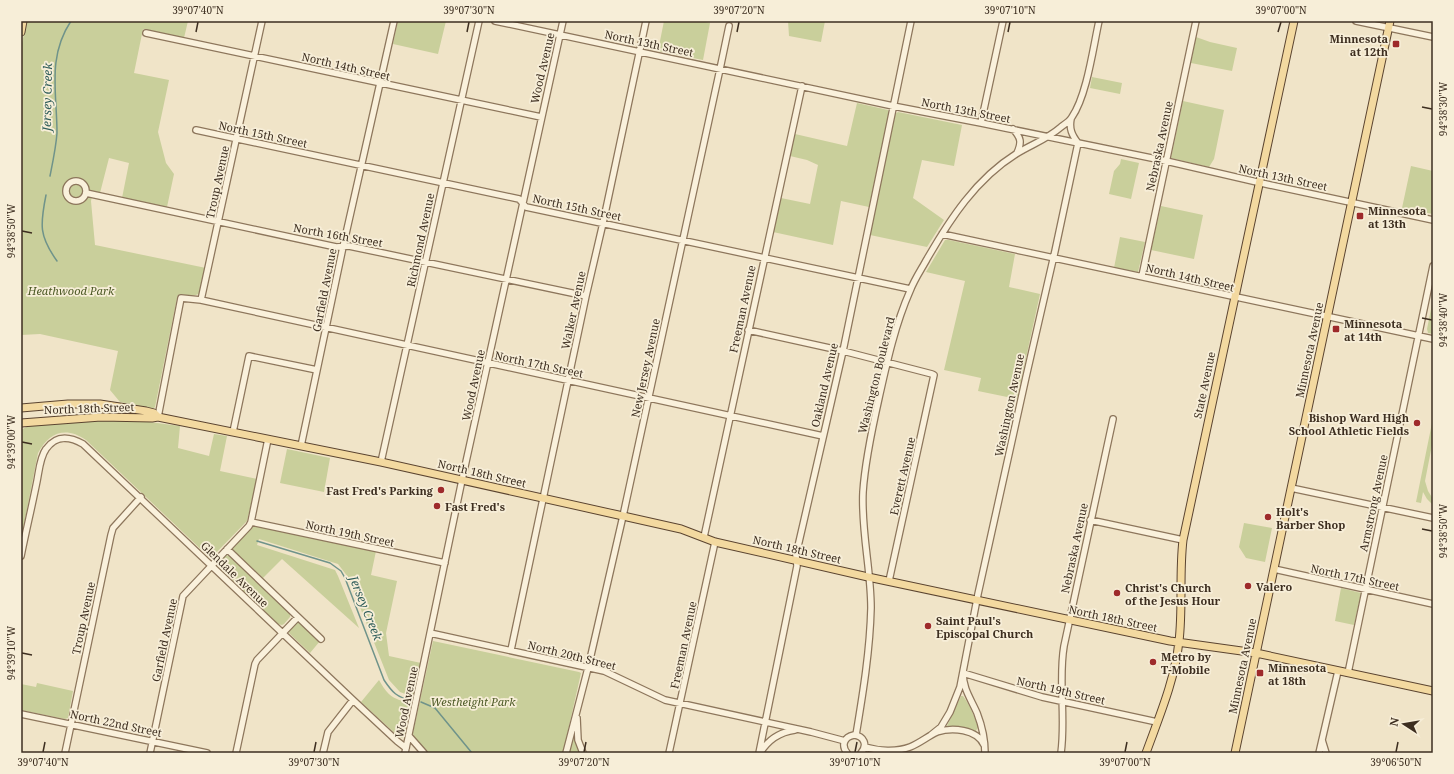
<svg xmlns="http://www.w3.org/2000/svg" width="1454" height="774" font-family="'Noto Serif',serif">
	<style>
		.green { fill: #c9cf9b }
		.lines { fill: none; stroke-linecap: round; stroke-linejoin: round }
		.stream { stroke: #6f938a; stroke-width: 1.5 }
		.minor-casing { stroke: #8d765c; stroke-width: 8 }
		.major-casing { stroke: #5b4430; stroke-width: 9 }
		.minor { stroke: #faf1dc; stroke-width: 5.5 }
		.major { stroke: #f3d9a0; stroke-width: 7 }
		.ticks { fill: none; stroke: #3d2e20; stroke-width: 1.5 }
		.poi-dot { fill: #9e2a2b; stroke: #f7eed8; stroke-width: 1.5 }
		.labels { text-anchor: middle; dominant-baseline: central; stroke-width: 3.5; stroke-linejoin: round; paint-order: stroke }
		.poi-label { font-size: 11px; font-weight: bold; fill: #3d2e20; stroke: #f7eed8; text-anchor: start }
		.street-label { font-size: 11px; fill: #3d2e20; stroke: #f7eed8 }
		.park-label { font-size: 11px; font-style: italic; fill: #4d5a26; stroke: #f7eed8 }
		.water-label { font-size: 12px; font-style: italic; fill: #2f5d5a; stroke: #f7eed8 }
		.neatline { fill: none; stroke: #3d2e20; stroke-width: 1.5 }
		.ticks-label { font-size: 10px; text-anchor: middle; fill: #3d2e20 }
	</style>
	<rect width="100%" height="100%" fill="#f0e4c8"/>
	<!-- green -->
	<path class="green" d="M27,21H188L184,38L143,29L134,73L169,80L158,132L166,163L174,174L167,207L122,198L129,163L109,158L100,193L93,191L91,201L95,245L206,268L200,293C193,298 186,294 178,295L177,298L155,407L153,409L120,402L110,390L118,351L40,334L21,335V47Z
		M398,21H446L438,54L393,44Z
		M664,21H701L710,23L703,60L658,51Z
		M788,21H825L821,42L789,36Z
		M1196,37L1210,42L1237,48L1232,71L1191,63Z
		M1092,77L1122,83L1120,94L1090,88Z
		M1183,101L1224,110L1214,159L1209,167L1171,158Z
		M857,103L888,110L889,112L869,207L841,201L833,245L773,232L781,198L810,204L818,165L807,160L790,156L795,134L847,146Z
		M898,112L962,125L954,166L922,160L913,198L944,220L927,247L870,235L895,114Z
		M1121,159L1139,163L1131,199L1109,194L1114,171L1120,164Z
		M1411,166L1433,171V214L1402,208Z
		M1161,206L1203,215L1194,259L1151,250Z
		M1120,237L1145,242L1138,272L1114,268Z
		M945,240H949L1015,254L1009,287L1040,294L1017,399L978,391L981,378L944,370L965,281L926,272Z
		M1433,299V334L1428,333L1427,329Z
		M1433,418V440L1425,481L1428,491L1433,499V505L1427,499L1423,492L1421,503L1416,502Z
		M115,420H134L180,426L178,448L209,456L214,434L227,436L220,471L257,479L247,521L211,558L209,557L86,440C66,426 49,432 38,453L21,540V430L28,426Z
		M287,449L330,458L324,492L280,483Z
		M1244,523L1272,528L1265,562L1246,558L1239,547Z
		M257,525L272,530L376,551L371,575L397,581L386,633L389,656L421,663L405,735L402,738L399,737L361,702L379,680C387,694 391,698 406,702L408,695L400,692L389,680L348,577L338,564L259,539L257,545L335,570L338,576L359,628L282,559L263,578L232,550L233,547L252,526Z
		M226,555L229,556L290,614V617L284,624L282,625L278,624L218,566V563Z
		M1341,588L1361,593L1354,625L1335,621Z
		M295,623H299L320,641L310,653L289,633V630Z
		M433,641L579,672L581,673L563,753H427L414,738L413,733Z
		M37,683L73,691L68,718L65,719L21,710V684L36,687Z
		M961,696H963C970,705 974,716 978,727L976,731L963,728H949L947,726Z
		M574,731H576L581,753H569Z"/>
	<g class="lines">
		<!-- stream -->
		<path class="stream" d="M50,176C53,161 56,147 57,133C57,93 47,57 71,21
			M46,195C40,225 39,236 57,261
			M257,541L330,563L341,571L345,578L384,680C392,692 397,698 412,700
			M421,702L435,708L472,753"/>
		<defs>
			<path id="minor" d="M495,21L893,106L981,123L1166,161L1270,185L1433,220
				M1356,21L1433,37
				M146,33C278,60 409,90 541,117
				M1071,119C1069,129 1072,135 1078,143
				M981,123L1003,21
				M1013,129C1021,138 1022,142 1017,153
				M196,130L519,199L526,207L910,289
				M66 191a10 10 0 1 1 20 0a10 10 0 1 1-20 0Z
				M86,193L336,247L349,246L586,296
				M942,234L1433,339
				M1142,276L1196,21
				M201,300L262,21
				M748,330L843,351L932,374L934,375L889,581
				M158,417L181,298L201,300L823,436
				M233,432L249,356L317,370
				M301,446L343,247L394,21
				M381,462L479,21
				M1291,488L1433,518
				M1090,520L1183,540
				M251,522L445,563
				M704,537L802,86
				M227,549L321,639
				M21,556C26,531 32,506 37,481C39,471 40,457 46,449C56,435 69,436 83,444L353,700L397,741L406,748
				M1274,569L1433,604
				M430,633L604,671L665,700L811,732L845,741
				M511,650L586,296L603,223L646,21
				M1348,673L1433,266
				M21,714L207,753
				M577,718L578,740L583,753
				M856,735C863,693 870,650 871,608C871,569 861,531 863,492C865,461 872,429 879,398C887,362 895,325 910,291C914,280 921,270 927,259C950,219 976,179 1016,154C1032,144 1046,140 1061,127C1065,124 1070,121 1072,117C1087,95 1093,48 1099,21
				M931,735L941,727L950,712L960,687L978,594L1026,377L1055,251L1078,143
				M409,736L424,753
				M1322,740L1326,753
				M865,747C878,751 897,752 910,747C920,743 928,736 937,732C952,727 977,729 984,745
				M65,753L111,535L113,528L141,497
				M150,753L183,596L249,526L251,522L268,439
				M236,753L255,664L257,660L298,617
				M323,753L328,732L353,700
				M405,753L462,480L563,21
				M566,753L588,668L623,516L720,69L729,26
				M669,753L715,542
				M759,753L797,566L796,555L843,351L911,21
				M760,753C768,740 780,732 795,730
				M847,753C841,745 844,737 854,735C864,736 868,745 861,753
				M985,753C985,740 982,726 977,713C971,699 963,689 963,673L1042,697L1157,722
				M1061,753C1066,717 1058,681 1064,646L1113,419
				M1319,753L1338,671"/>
			<path id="major" d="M21,32L23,21
				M21,408L68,404H100L146,411L154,413L158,417
				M21,423L101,417L152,418L158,417L381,462L623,516L681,529L715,542L868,577L1170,641L1256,653L1433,691
				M1146,753C1159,717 1175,680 1179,641C1183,608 1179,574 1183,540L1294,21
				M1235,753L1390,21"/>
		</defs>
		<!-- minor casing -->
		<use href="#minor" class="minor-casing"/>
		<!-- major casing -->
		<use href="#major" class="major-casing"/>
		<!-- minor -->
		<use href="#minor" class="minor"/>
		<!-- major -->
		<use href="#major" class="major"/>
	</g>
	<!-- ticks -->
	<path class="ticks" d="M196,32L198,22M467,32L469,22M737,32L739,22M1008,32L1010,22M1278,32L1281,22M1422,107L1432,109M22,231L32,233M1422,318L1432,320M22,442L32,444M1422,529L1432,531M22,653L32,655M43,752L45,742M314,752L316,742M584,752L586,742M855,752L857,742M1125,752L1127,742M1396,752L1398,742"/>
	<!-- markers -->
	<g class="poi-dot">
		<rect x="1392" y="40" width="8" height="8" rx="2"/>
		<rect x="1356" y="212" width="8" height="8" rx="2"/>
		<rect x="1332" y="325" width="8" height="8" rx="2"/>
		<circle cx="1417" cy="423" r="4"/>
		<circle cx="441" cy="490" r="4"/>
		<circle cx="437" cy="506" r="4"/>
		<circle cx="1268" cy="517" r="4"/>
		<circle cx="1248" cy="586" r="4"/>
		<circle cx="1117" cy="593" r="4"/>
		<circle cx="928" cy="626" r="4"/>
		<circle cx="1153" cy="662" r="4"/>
		<rect x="1256" y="669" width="8" height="8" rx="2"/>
	</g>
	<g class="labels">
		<!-- poi labels -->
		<g class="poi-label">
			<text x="1388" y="38" text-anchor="end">Minnesota<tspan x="1388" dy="13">at 12th</tspan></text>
			<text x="1368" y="210">Minnesota<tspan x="1368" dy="13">at 13th</tspan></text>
			<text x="1344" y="323">Minnesota<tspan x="1344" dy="13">at 14th</tspan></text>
			<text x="1409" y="417" text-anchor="end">Bishop Ward High<tspan x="1409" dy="13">School Athletic Fields</tspan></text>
			<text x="433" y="490" text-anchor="end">Fast Fred's Parking</text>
			<text x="445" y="506">Fast Fred's</text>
			<text x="1276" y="511">Holt's<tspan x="1276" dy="13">Barber Shop</tspan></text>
			<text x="1256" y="586">Valero</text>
			<text x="1125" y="587">Christ's Church<tspan x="1125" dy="13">of the Jesus Hour</tspan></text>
			<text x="936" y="620">Saint Paul's<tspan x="936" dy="13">Episcopal Church</tspan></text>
			<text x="1161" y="656">Metro by<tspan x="1161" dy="13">T-Mobile</tspan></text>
			<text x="1268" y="667">Minnesota<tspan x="1268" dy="13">at 18th</tspan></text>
		</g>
		<!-- street labels -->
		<g class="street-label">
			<text transform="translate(649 43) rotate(12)">North 13th Street</text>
			<text transform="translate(346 66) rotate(13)">North 14th Street</text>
			<text transform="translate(542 68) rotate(-77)">Wood Avenue</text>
			<text transform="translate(966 110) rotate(11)">North 13th Street</text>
			<text transform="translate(263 134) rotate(12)">North 15th Street</text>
			<text transform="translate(1159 146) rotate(-78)">Nebraska Avenue</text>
			<text transform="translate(1283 177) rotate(12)">North 13th Street</text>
			<text transform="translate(217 182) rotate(-78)">Troup Avenue</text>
			<text transform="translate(577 207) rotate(12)">North 15th Street</text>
			<text transform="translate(338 235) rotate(10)">North 16th Street</text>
			<text transform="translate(420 240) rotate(-78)">Richmond Avenue</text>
			<text transform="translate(1190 277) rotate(13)">North 14th Street</text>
			<text transform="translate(324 290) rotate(-79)">Garfield Avenue</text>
			<text transform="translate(742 309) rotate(-78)">Freeman Avenue</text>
			<text transform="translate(573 310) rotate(-78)">Walker Avenue</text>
			<text transform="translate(1309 350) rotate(-78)">Minnesota Avenue</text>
			<text transform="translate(539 364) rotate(12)">North 17th Street</text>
			<text transform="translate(645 368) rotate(-78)">New Jersey Avenue</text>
			<text transform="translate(876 375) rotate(-76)">Washington Boulevard</text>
			<text transform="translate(473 385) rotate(-78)">Wood Avenue</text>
			<text transform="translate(824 385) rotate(-77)">Oakland Avenue</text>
			<text transform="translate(1204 385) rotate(-78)">State Avenue</text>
			<text transform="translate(1009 405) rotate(-78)">Washington Avenue</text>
			<text transform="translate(89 408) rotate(-2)">North 18th Street</text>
			<text transform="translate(482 473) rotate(13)">North 18th Street</text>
			<text transform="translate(902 476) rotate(-77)">Everett Avenue</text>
			<text transform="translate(1373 503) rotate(-78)">Armstrong Avenue</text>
			<text transform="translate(350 533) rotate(12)">North 19th Street</text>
			<text transform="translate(1074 548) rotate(-78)">Nebraska Avenue</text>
			<text transform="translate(797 549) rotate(13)">North 18th Street</text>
			<text transform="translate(235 574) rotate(44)">Glendale Avenue</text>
			<text transform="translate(1355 577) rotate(12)">North 17th Street</text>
			<text transform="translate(83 618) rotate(-78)">Troup Avenue</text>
			<text transform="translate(1113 618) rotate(12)">North 18th Street</text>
			<text transform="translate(164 640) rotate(-78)">Garfield Avenue</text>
			<text transform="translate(683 645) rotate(-78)">Freeman Avenue</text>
			<text transform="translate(572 655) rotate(14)">North 20th Street</text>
			<text transform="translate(1242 666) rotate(-78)">Minnesota Avenue</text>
			<text transform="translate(1061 690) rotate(13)">North 19th Street</text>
			<text transform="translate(406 702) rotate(-78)">Wood Avenue</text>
			<text transform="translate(116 723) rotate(12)">North 22nd Street</text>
		</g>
		<!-- park labels -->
		<g class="park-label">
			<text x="71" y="290">Heathwood Park</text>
			<text x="473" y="701">Westheight Park</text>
		</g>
		<!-- water labels -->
		<g class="water-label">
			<text transform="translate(47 97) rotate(-89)">Jersey Creek</text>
			<text transform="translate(366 608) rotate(68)">Jersey Creek</text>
		</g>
	</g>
	<!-- border -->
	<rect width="1454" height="774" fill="none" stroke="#f7eed8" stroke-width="44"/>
	<!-- north arrow -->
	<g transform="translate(1404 724) rotate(282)" stroke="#f7eed8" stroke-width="3" paint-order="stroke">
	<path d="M0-3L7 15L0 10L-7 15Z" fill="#3d2e20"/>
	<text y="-6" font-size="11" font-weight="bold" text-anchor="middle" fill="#3d2e20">N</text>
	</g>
	<rect x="22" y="22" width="1410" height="730" class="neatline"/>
	<g class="ticks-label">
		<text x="198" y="14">39°07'40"N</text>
		<text x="469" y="14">39°07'30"N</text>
		<text x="739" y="14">39°07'20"N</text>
		<text x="1010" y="14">39°07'10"N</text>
		<text x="1281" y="14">39°07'00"N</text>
		<text transform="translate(1443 109) rotate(-90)" y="4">94°38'30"W</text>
		<text transform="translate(11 231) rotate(-90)" y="4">94°38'50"W</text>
		<text transform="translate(1443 320) rotate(-90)" y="4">94°38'40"W</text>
		<text transform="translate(11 442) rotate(-90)" y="4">94°39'00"W</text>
		<text transform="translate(1443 531) rotate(-90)" y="4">94°38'50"W</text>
		<text transform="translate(11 653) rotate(-90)" y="4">94°39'10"W</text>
		<text x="43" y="766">39°07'40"N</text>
		<text x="314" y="766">39°07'30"N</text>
		<text x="584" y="766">39°07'20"N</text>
		<text x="855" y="766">39°07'10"N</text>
		<text x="1125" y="766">39°07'00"N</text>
		<text x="1396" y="766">39°06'50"N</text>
	</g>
</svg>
